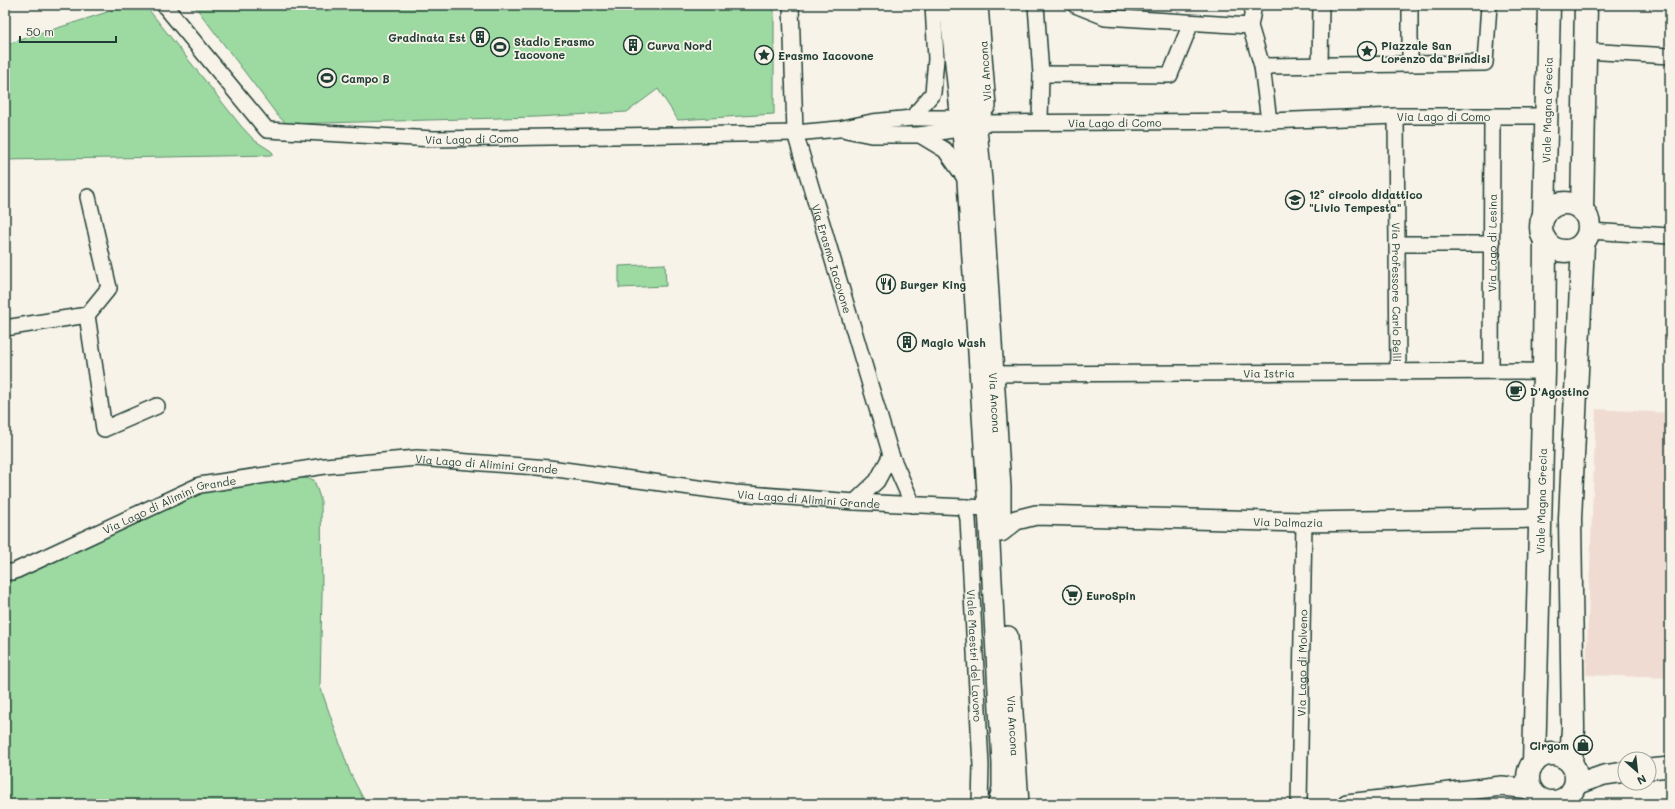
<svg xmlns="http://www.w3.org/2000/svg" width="1675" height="809" font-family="Mali,sans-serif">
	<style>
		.built { fill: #f0dbd2 }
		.green { fill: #9ddaa2; stroke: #5e8c6b }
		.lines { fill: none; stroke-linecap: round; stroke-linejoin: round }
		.minor-casing { stroke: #1f3d34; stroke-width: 18 }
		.tertiary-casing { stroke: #1f3d34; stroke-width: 22 }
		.secondary-casing { stroke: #1f3d34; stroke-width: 25 }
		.minor { stroke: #f7f3e8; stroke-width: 15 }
		.tertiary { stroke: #f7f3e8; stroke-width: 19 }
		.secondary { stroke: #f7f3e8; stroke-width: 22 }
		.labels { text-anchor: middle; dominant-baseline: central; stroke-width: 3.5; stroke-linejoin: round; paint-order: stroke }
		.poi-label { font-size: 11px; font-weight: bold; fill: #1f3d34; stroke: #f7f3e8; text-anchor: start }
		.street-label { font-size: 11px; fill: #1f3d34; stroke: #f7f3e8 }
	</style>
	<rect width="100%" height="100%" fill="#f7f3e8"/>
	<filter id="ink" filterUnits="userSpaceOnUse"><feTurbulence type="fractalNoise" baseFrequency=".025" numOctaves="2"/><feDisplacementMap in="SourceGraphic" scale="8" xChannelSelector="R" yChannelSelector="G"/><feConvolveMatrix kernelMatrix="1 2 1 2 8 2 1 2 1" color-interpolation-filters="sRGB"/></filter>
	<g filter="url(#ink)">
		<!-- built -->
		<path class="built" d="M1596,409L1670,413V678L1586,675Z"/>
		<!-- green -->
		<path class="green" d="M129,5H145L241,126L254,140L271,151L273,153V155L5,160V45Z
			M194,5H774V114L678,120L658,89L627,112L536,117L287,124L278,116Z
			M665,264L666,286L619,288V266Z
			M289,475L314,480L321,501L322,594L320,686L350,773L366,804H5V579L200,488Z"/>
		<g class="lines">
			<defs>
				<g id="minor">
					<path id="s1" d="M164,5L267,130L434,139L795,133L839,129L872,122L912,118H948L961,123H976L1269,121L1396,116H1547"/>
					<path id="s2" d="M791,5L795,133L891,455L913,505"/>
					<path d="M1036,5L1041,74L1040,122"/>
					<path d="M1075,5L1105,17L1250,26"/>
					<path d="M1254,5L1250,26L1262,66L1269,121"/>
					<path d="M1585,51L1670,56"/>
					<path d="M1410,64V5"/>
					<path d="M1320,65L1321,5"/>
					<path d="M1262,66L1485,63L1489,5"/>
					<path d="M1041,74L1170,75L1191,23"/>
					<path id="s3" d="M1396,116L1398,372"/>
					<path d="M912,118L933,93L936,59L933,5"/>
					<path d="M976,123L988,106L980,5"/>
					<path d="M846,130L871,135H920L945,150L967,181"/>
					<path d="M920,135L952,130L961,123"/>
					<path d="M88,197L109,288L87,315L104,429L157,406"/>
					<path d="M1589,231L1670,236"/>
					<path d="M1397,244H1492"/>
					<path d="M5,328L87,315"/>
					<path id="s4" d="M1491,371L1492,116"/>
					<path id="s5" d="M994,374L1544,371"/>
					<path d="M855,502L877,481L891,455"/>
					<path id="s6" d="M965,507L968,519L981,766L980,804"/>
					<path id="s7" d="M5,572H13L200,485L325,466L417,458L549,468L735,493L855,502L988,508"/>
					<path id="s8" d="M1299,804L1304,522"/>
				</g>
				<g id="tertiary">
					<path d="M949,5L967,181L988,508L1002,764V788L998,804"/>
					<path id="s9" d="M965,5L982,181L1001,488V525"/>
					<path id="s10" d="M1001,532L1016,520L1036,515L1304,522L1540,518"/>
					<path id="s11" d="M1008,636L1019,804"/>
					<path d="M1649,769L1670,767"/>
					<path d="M1575,785L1604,775L1625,772"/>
					<path d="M1347,804L1502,786L1531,789"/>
				</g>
				<g id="secondary">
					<circle cx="1565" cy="227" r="24"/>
					<path d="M1582,210L1586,5"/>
					<path id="s12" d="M1544,216L1549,5"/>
					<circle cx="1552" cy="778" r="24"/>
					<path id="s13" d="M1534,763L1544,371L1545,240"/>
					<path d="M1571,763L1573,728L1570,519L1583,244"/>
				</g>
			</defs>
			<!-- minor casing -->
			<use href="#minor" class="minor-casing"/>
			<!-- tertiary casing -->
			<use href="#tertiary" class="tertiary-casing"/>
			<!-- secondary casing -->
			<use href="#secondary" class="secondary-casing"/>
			<!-- minor -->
			<use href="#minor" class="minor"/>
			<!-- tertiary -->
			<use href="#tertiary" class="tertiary"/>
			<!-- secondary -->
			<use href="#secondary" class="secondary"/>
		</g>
	</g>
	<!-- icons -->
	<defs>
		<symbol id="building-ring" viewBox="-11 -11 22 22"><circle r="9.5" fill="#f7f3e8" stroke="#1f3d34" stroke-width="1.5"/><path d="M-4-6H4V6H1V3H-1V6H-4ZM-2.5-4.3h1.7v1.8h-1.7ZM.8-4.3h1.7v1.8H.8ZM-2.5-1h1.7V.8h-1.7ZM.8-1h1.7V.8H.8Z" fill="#1f3d34"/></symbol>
		<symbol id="stadium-ring" viewBox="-11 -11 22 22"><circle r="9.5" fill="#f7f3e8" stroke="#1f3d34" stroke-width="1.5"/><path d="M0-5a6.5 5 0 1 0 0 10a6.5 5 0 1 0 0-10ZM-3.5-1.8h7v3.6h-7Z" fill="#1f3d34"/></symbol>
		<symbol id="sight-ring" viewBox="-11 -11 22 22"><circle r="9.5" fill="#f7f3e8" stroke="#1f3d34" stroke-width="1.5"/><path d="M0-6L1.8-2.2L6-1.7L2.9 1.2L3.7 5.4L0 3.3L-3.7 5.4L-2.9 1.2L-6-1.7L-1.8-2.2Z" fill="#1f3d34"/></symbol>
		<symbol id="school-ring" viewBox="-11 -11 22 22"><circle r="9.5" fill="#f7f3e8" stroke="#1f3d34" stroke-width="1.5"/><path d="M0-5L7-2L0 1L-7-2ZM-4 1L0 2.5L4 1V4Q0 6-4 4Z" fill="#1f3d34"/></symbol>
		<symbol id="restaurant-ring" viewBox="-11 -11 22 22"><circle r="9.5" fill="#f7f3e8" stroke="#1f3d34" stroke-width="1.5"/><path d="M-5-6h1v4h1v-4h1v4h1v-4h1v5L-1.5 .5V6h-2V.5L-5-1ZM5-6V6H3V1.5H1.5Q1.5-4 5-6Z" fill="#1f3d34"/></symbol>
		<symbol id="cafe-ring" viewBox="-11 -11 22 22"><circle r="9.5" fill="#f7f3e8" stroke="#1f3d34" stroke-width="1.5"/><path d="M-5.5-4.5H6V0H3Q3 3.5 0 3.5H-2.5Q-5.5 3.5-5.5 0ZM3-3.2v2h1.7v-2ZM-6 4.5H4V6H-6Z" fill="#1f3d34"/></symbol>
		<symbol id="supermarket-ring" viewBox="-11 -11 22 22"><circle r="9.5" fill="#f7f3e8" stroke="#1f3d34" stroke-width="1.5"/><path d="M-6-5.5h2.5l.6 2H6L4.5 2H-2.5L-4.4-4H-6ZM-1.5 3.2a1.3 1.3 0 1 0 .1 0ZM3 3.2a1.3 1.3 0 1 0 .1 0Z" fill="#1f3d34"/></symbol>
		<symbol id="shop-ring" viewBox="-11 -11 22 22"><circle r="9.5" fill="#f7f3e8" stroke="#1f3d34" stroke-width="1.5"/><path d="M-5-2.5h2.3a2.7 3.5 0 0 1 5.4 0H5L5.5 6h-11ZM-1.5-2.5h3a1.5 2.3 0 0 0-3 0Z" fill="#1f3d34"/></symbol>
	</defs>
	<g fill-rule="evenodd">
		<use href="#building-ring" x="469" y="26" width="22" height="22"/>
		<use href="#building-ring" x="622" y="34" width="22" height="22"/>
		<use href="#stadium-ring" x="489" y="36" width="22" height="22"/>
		<use href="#sight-ring" x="1356" y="40" width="22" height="22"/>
		<use href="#sight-ring" x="753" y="44" width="22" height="22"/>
		<use href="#stadium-ring" x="316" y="67" width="22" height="22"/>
		<use href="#school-ring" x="1284" y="189" width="22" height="22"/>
		<use href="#restaurant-ring" x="875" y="273" width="22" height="22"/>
		<use href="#building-ring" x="896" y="331" width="22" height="22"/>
		<use href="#cafe-ring" x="1505" y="380" width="22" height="22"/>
		<use href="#supermarket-ring" x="1061" y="584" width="22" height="22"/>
		<use href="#shop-ring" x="1572" y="734" width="22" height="22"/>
	</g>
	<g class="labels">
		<!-- poi labels -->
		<g class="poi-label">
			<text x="466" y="37" text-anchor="end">Gradinata Est</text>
			<text x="514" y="41">Stadio Erasmo<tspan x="514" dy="13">Iacovone</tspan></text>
			<text x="647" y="45">Curva Nord</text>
			<text x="1381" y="45">Piazzale San<tspan x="1381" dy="13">Lorenzo da Brindisi</tspan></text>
			<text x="778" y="55">Erasmo Iacovone</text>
			<text x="341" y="78">Campo B</text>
			<text x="1309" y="194">12° circolo didattico<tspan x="1309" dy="13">"Livio Tempesta"</tspan></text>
			<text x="900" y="284">Burger King</text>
			<text x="921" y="342">Magic Wash</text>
			<text x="1530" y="391">D'Agostino</text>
			<text x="1086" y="595">EuroSpin</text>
			<text x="1569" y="745" text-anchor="end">Cirgom</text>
		</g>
		<!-- street labels -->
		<g class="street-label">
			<text transform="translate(985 71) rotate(-94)">Via Ancona</text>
			<text stroke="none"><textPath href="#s12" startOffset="106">Viale Magna Grecia</textPath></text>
			<text stroke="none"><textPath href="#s1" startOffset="1341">Via Lago di Como</textPath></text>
			<text stroke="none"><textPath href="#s1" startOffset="1012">Via Lago di Como</textPath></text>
			<text stroke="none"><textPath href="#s1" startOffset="367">Via Lago di Como</textPath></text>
			<text stroke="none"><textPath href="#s4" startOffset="128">Via Lago di Lesina</textPath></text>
			<text stroke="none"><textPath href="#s2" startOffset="259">Via Erasmo Iacovone</textPath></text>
			<text stroke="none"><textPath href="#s3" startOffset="176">Via Professore Carlo Belli</textPath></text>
			<text stroke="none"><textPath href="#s5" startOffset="275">Via Istria</textPath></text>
			<text stroke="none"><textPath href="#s9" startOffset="399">Via Ancona</textPath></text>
			<text stroke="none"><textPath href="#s7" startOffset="503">Via Lago di Alimini Grande</textPath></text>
			<text stroke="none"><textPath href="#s7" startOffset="827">Via Lago di Alimini Grande</textPath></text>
			<text stroke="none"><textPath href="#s13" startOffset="262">Viale Magna Grecia</textPath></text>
			<text stroke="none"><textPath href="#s7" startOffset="179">Via Lago di Alimini Grande</textPath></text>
			<text stroke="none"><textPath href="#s10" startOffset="292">Via Dalmazia</textPath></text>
			<text stroke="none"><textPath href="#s6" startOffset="149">Viale Maestri del Lavoro</textPath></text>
			<text stroke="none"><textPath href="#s8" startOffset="141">Via Lago di Molveno</textPath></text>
			<text stroke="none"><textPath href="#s11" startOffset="90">Via Ancona</textPath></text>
		</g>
	</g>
	<!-- margin -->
	<rect width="1675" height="809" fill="none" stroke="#f7f3e8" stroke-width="20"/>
	<rect x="10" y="10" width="1655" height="789" fill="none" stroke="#1f3d34" stroke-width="1.5" filter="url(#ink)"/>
	<!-- north arrow -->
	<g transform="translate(1637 771) rotate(152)"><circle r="19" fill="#f7f3e8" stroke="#a1aaa0"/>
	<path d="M0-3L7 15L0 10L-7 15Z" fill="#1f3d34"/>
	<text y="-6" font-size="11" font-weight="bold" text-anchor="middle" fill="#1f3d34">N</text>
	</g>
	<!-- scale -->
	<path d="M20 36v6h96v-6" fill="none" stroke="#1f3d34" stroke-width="2"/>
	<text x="26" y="36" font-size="12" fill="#1f3d34" stroke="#f7f3e8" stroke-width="3" paint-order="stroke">50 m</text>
</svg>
